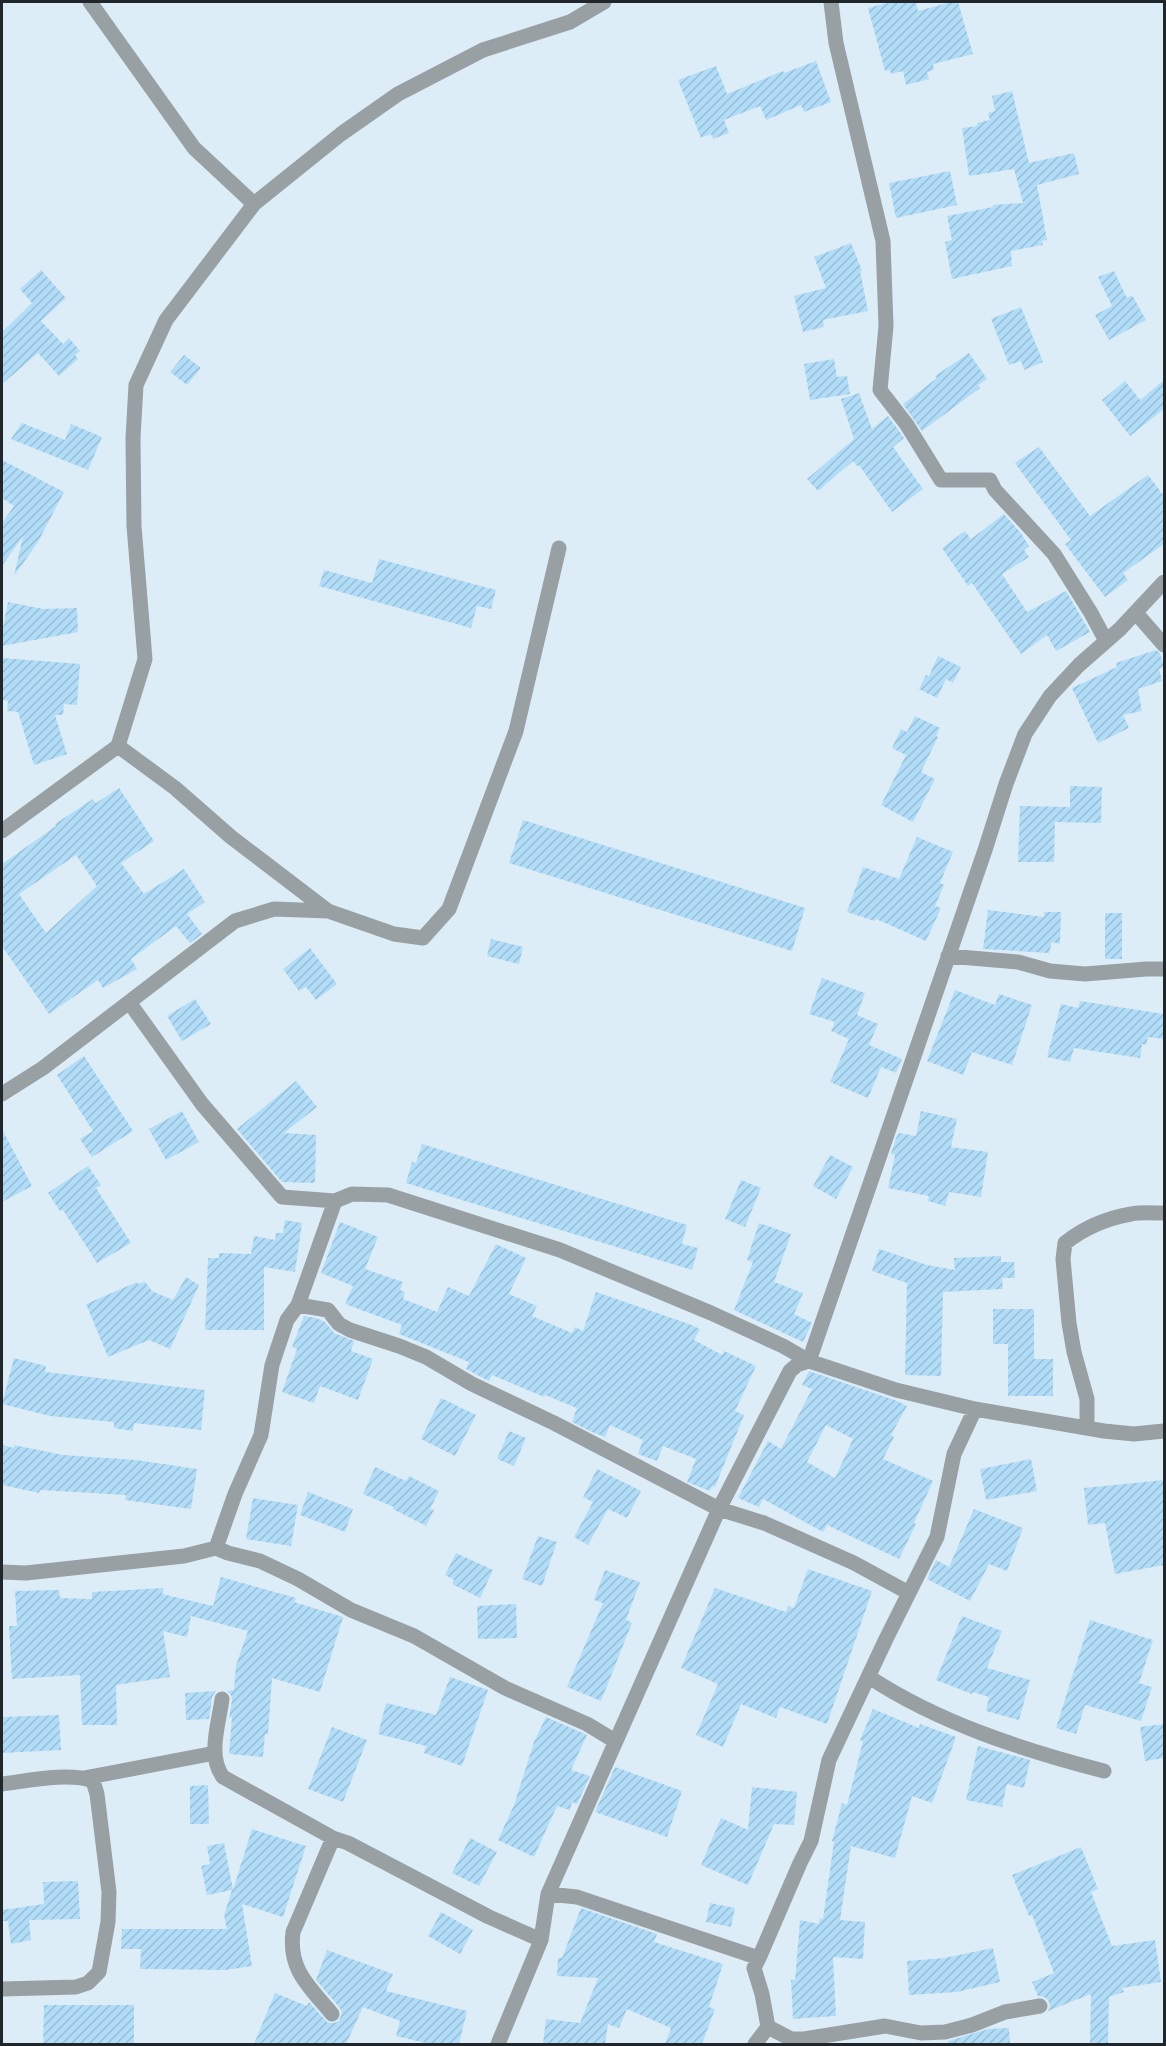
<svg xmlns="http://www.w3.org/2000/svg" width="1166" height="2046" font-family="'Titillium Web',sans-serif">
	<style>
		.building { fill: url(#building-hatch); fill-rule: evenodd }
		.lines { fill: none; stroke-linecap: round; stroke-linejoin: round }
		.minor { stroke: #99a0a4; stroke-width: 15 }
	</style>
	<defs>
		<pattern id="building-hatch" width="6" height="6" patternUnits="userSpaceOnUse" patternTransform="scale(1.5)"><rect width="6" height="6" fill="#b2ddf9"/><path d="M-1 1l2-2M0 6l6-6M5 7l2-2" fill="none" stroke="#99bed5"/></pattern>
	</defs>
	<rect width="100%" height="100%" fill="#ddedf7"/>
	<!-- building -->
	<path class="building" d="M891,2H916L918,11L951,2H958L973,54L933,64L934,70L927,72L929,79L906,85L903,71L891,74L890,70L885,71L868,8Z
		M816,61L831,102L804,112L801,105L766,120L760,106L724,120L729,133L713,139L711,134L701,138L678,80L716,66L727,94L783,71L784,73Z
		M1012,91L1029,163L1074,153L1079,174L1037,185L1047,240L1042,241L1043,245L1011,251L1012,266L952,279L945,242L952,240L947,216L993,207V205L1023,203L1014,169L969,176L962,128L977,126V123L990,120L988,113L995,111L992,96Z
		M950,171L957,205L896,218L889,183Z
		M851,243L862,271H860L868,311L823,320L824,327L803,332L794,296L826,288L814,257Z
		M41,270L66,298L41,321L63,344L69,338L80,351L75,355L78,359L59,376L38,353L2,384V332L32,303L20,289Z
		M1114,271L1127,298L1132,295L1146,320L1109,340L1095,315L1112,306L1098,277Z
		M1021,307L1043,362L1024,370L1021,361L1009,365L991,319Z
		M969,353L987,379L978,385L980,388L922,431L903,404L937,378L935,376Z
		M184,355L201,368L187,385L170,372Z
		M834,359L837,377L847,376L850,394L810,400L804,364Z
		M1164,380V409L1130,436L1102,400L1125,381L1140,400Z
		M859,393L872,429L888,416L899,431L904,438L893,447L923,489L892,512L859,465L857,466L853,461L818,491L807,479L854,439L841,399Z
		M22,423L65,440L71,424L102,437L88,470L11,439Z
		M1039,447L1090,516L1148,475L1164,496V544L1123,573L1128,580L1105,597L1065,544L1071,540L1015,463Z
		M2,460L64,492L38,542L14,576L23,536L2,566V523L14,506L2,498Z
		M1004,514L1020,532L1029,546L1024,550L1029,557L1002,574L1027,612L1066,591L1090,632L1056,651L1047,635L1021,654L972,583L968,586L942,548L965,531L971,539Z
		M379,559L496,590L491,609L477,606L471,628L319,586L324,570L372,583Z
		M8,602L43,609L77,608L78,632L2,646V633Z
		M1156,650L1160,653L1164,667L1159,669L1162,681L1138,689L1142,711L1123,715L1129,728L1098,743L1072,688L1117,667L1116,663Z
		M938,656L961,667L953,683L946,679L937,698L919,689L926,675L929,676Z
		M2,658L80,664L77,705L64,704L63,715H55L67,754L34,765L18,712L7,711L8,701L2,700Z
		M915,716L940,728L936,736L938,737L921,772L935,779L913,822L881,805L906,755L892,748L901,729L907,732Z
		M1070,786L1102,787L1101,823L1055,822L1054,862H1018L1020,806L1070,807Z
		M119,788L154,841L121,863L144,894L184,869L205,902L187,914L202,934L190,943L176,926L131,959L137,969L103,988L98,980L49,1014L2,946V864L56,826L55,824L93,799L96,803ZM76,855L97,886L46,933L19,894Z
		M523,820L805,908L792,951L509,863Z
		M917,837L953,852L940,883L944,885L935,906L941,908L926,941L876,919L875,921L847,912L863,867L899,879Z
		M988,910L1044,917V912H1061L1060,944L1052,942L1049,953L983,949Z
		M1105,913H1122V959H1105Z
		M491,939L523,947L519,964L487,956Z
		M310,948L337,984L316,1000L306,987L299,991L283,969Z
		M822,978L865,993L857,1015L878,1024L869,1045L902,1059L896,1073L881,1067L868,1098L830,1082L849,1039L831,1031L835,1022L809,1014Z
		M955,990L995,1005L999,994L1032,1005L1012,1065L972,1052L963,1075L927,1061Z
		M195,999L211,1024L182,1041L167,1016Z
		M1080,1001L1164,1014V1039L1148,1037L1146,1045L1142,1044L1140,1058L1074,1048L1070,1062L1047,1057L1061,1004L1078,1008Z
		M84,1056L133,1131L92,1157L80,1139L93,1131L57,1075Z
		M296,1081L317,1107L284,1133L316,1135L315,1183L282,1182L237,1129Z
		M182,1111L199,1142L166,1160L149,1129Z
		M921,1111L957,1119L951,1147L988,1152L981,1197L949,1192L945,1206L928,1201L929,1196L888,1188L895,1155L891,1154L896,1138L899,1133L916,1136Z
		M2,1129L32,1186L2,1202Z
		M422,1144L687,1225L682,1244L698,1248L692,1270L406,1183L412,1162L416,1163Z
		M830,1155L853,1167L836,1199L813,1186Z
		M88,1166L101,1185L96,1188L131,1243L97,1263L63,1210L60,1211L48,1193Z
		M741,1180L761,1188L745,1227L725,1219Z
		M285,1220L302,1223L295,1272L264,1267V1330H205L208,1258H219V1253L251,1254L254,1236L275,1240L276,1233H283Z
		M340,1222L378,1237L365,1269L403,1282L400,1290L405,1292L403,1299L437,1312L448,1287L469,1296L496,1244L526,1258L509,1294L537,1306L532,1316L572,1333L575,1327L583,1331L596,1292L689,1324L700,1329L694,1340L722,1355L724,1351L756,1366L735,1411L744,1415L715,1487L712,1486L710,1491L687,1482L696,1459L663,1446L657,1461L638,1454L643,1440L610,1425L605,1437L592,1432L572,1422L577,1408L545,1395L544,1397L492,1375L489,1381L466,1369L469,1362L399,1334L402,1325L345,1304L353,1286L321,1273Z
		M759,1223L791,1234L774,1282L803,1293L794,1314L812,1323L803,1342L734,1310L753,1262L747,1260Z
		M879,1249L927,1265L955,1270L954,1258L1001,1256V1262H1014L1015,1278H1002L1003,1289L943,1292L941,1376L905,1375L907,1283L872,1271Z
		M186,1277L199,1285L170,1349L149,1340L108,1357L86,1304L137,1282L138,1284L145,1282L152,1291L173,1300Z
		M993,1309H1034V1359H1053V1396H1008V1344H993Z
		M304,1316L316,1318L325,1322L334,1333L354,1341L351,1351L373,1359L358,1400L320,1386L314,1403L282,1392L297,1349L292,1347Z
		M14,1358L46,1366L45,1372L205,1390L201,1430L134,1423L133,1431L114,1428V1422L50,1416L2,1404Z
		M809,1371L897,1401L907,1406L891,1435L894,1437L883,1459L933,1481L914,1523L916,1524L899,1559L827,1525L823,1532L763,1499L759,1507L738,1498L768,1441L781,1449L812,1389L802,1385ZM826,1425L853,1439L835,1478L807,1462Z
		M441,1398L476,1415L455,1456L421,1439Z
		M509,1431L526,1438L514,1466L497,1459Z
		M2,1445L14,1448V1445L63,1455L136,1460L197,1469L191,1509L125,1500L126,1495L40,1490L39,1493L2,1485Z
		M1031,1459L1037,1491L986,1500L980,1469Z
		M375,1467L406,1481L409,1476L439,1491L430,1509L434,1510L426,1526L393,1509L394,1507L363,1494Z
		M597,1469L641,1491L627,1518L608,1509L588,1545L574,1537L593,1502L583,1497Z
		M1164,1480V1565L1115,1574L1105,1523L1088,1525L1084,1488Z
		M308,1492L353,1509L345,1532L300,1515Z
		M253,1498L298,1505L291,1546L246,1539Z
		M974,1509L1023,1528L1007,1571L989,1564L970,1601L927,1579L936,1560L949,1567Z
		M538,1536L557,1542L542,1586L522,1579Z
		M456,1553L493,1570L480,1598L452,1584L454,1580L445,1575Z
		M808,1569L872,1591L827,1724L780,1707L776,1718L741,1704L723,1747L696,1735L718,1684L681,1668L715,1588L786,1612L788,1606L794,1608Z
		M605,1570L640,1582L626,1620L632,1623L601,1701L567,1687L603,1603L594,1600Z
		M221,1577L296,1598L294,1602L343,1617L320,1692L272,1678L268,1734H265L263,1757L229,1754L232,1717L229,1718L232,1700L231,1695L227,1691L234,1690L236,1665L248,1631L191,1616L187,1637L163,1631L170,1677L116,1685L117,1725H82L80,1675L12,1679L9,1626H17L15,1591L59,1590L60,1598L92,1599V1592L164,1588L162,1594L213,1606Z
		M516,1604L517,1638L478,1639L477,1606Z
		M962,1616L1002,1631L987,1668L1030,1680L1019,1720L986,1711L989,1697L973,1692L972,1694L936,1680Z
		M1090,1620L1153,1640L1139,1683L1152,1687L1141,1721L1085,1705L1076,1734L1056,1728Z
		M450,1677L488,1690L462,1766L424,1753L426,1746L378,1734L386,1703L436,1715Z
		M216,1691L212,1697L209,1719L186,1720L185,1693Z
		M873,1709L919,1728L920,1724L956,1737L932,1803L912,1796L895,1858L851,1846L840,1920L865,1922L863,1959L833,1957L836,2016L793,2019L791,1980H795L800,1920L819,1924L820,1918L823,1919L834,1842L832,1841L842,1803L847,1805L863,1741L860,1740Z
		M59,1715L61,1750L2,1753V1717Z
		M546,1717L587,1735L571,1770L590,1776L577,1804L572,1802L570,1810L557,1806L534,1857L498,1840L514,1805L534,1742Z
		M1164,1724V1758L1145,1761L1140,1727Z
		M332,1727L367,1740L343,1802L308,1789Z
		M978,1746L1030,1760L1024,1788L1007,1784L1002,1807L966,1800Z
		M615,1767L682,1791L667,1837L595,1812Z
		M208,1785L209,1824H190V1786Z
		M752,1787L797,1792L794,1825L774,1824L748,1885L701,1865L721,1818L748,1830Z
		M252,1829L306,1846L283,1917L242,1904L252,1966L226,1970L140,1969L141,1949H121L122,1929H227L224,1915L232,1890L207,1895L201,1866L210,1864L207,1846L224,1843L233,1890Z
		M470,1838L497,1852L479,1886L452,1873Z
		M1081,1847L1098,1889L1091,1892L1112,1946L1155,1940L1161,1982L1122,1988L1124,1992L1109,1997L1108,2044H1090L1091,1994L1048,2011L1050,2005L1048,2000L1044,1997L1038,1996L1032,1982L1054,1973L1032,1915L1029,1916L1012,1875Z
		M78,1881L80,1919L29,1920L31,1940L11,1944L8,1921H2V1910L44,1904L43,1882Z
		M710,1903L735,1908L731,1927L706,1922Z
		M581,1908L657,1934L654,1942L723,1964L709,2007L715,2009L702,2044H665L671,2028L627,2009L619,2028L608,2024L605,2044H543L546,2019L580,2023L598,1978L557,1976L558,1958H562Z
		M441,1912L473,1930L460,1954L428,1936Z
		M993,1948L1000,1982L957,1992L909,1995L907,1961L944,1958Z
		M327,1950L393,1974L386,1991L467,2011L459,2044H430L396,2036L400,2021L363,2007L346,2044H254L275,1993L307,2006L309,2002L328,2023H334L339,2021L342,2013L340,2008L316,1980Z
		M44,2005H134V2044H43Z
		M1009,2028L1010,2044H948V2041L988,2029Z"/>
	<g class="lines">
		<!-- minor -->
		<path class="minor" d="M90,2L194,148L254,204
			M831,2L836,43L883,241L886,326L880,390L907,425L941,480H990L995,490L1054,554L1091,613L1106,641
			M1136,613L1164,645
			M2,831L118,746L145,659L134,526L133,438L136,385L166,320L254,204L341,134L398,94L483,50L570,22L604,2
			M328,911L394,934L423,938L449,909L516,731L559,548
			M948,956L1018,962L1050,971L1085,974L1146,969H1164
			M129,1002L202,1104L282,1197L335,1201L352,1194L388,1195L413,1203L560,1250L711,1313L783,1346L809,1361L896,1390L975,1409L1104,1431L1134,1434L1164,1431
			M2,1094L43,1068L235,921L274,909L328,911L231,837L175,788L118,746
			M298,1305L335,1201
			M809,1361L985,850L1006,784L1025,734L1050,696L1079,665L1120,629L1164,582
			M1087,1427V1399L1074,1352L1069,1323L1063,1259L1065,1243C1084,1228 1108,1218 1131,1214C1141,1212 1154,1213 1164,1213
			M216,1548L235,1494L261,1435L272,1365L287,1320L298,1305L328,1310L339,1324L350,1330L399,1346L426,1357L472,1384L554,1423L719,1509L764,1523L854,1563L909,1593
			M2,1572L26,1573L184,1556L216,1548L228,1553L260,1561L298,1579L351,1610L414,1636L505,1688L587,1724L615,1741
			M869,1677C939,1723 1023,1750 1104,1771
			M222,1699C219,1723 207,1756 223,1777L333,1838L348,1843L489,1917L541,1940
			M84,1778L215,1753
			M2,1784C27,1781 69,1772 93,1781L97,1794L109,1892L108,1922L99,1972L88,1983L76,1987L2,1989
			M548,1894L577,1897L759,1958L754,1968L762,1994L768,2027L755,2044
			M759,1958L800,1863L811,1841L829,1760L886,1639L937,1537L954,1454L975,1409
			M332,2014C310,1987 288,1970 293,1932L333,1838
			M768,2027L791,2039H804L885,2026L921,2033L945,2032L972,2025L1005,2012L1040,2006
			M498,2044L541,1940L548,1894L719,1509L790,1371L797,1365L809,1361"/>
	</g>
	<!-- border -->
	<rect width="1166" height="2046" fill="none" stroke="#202629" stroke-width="6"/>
</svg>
